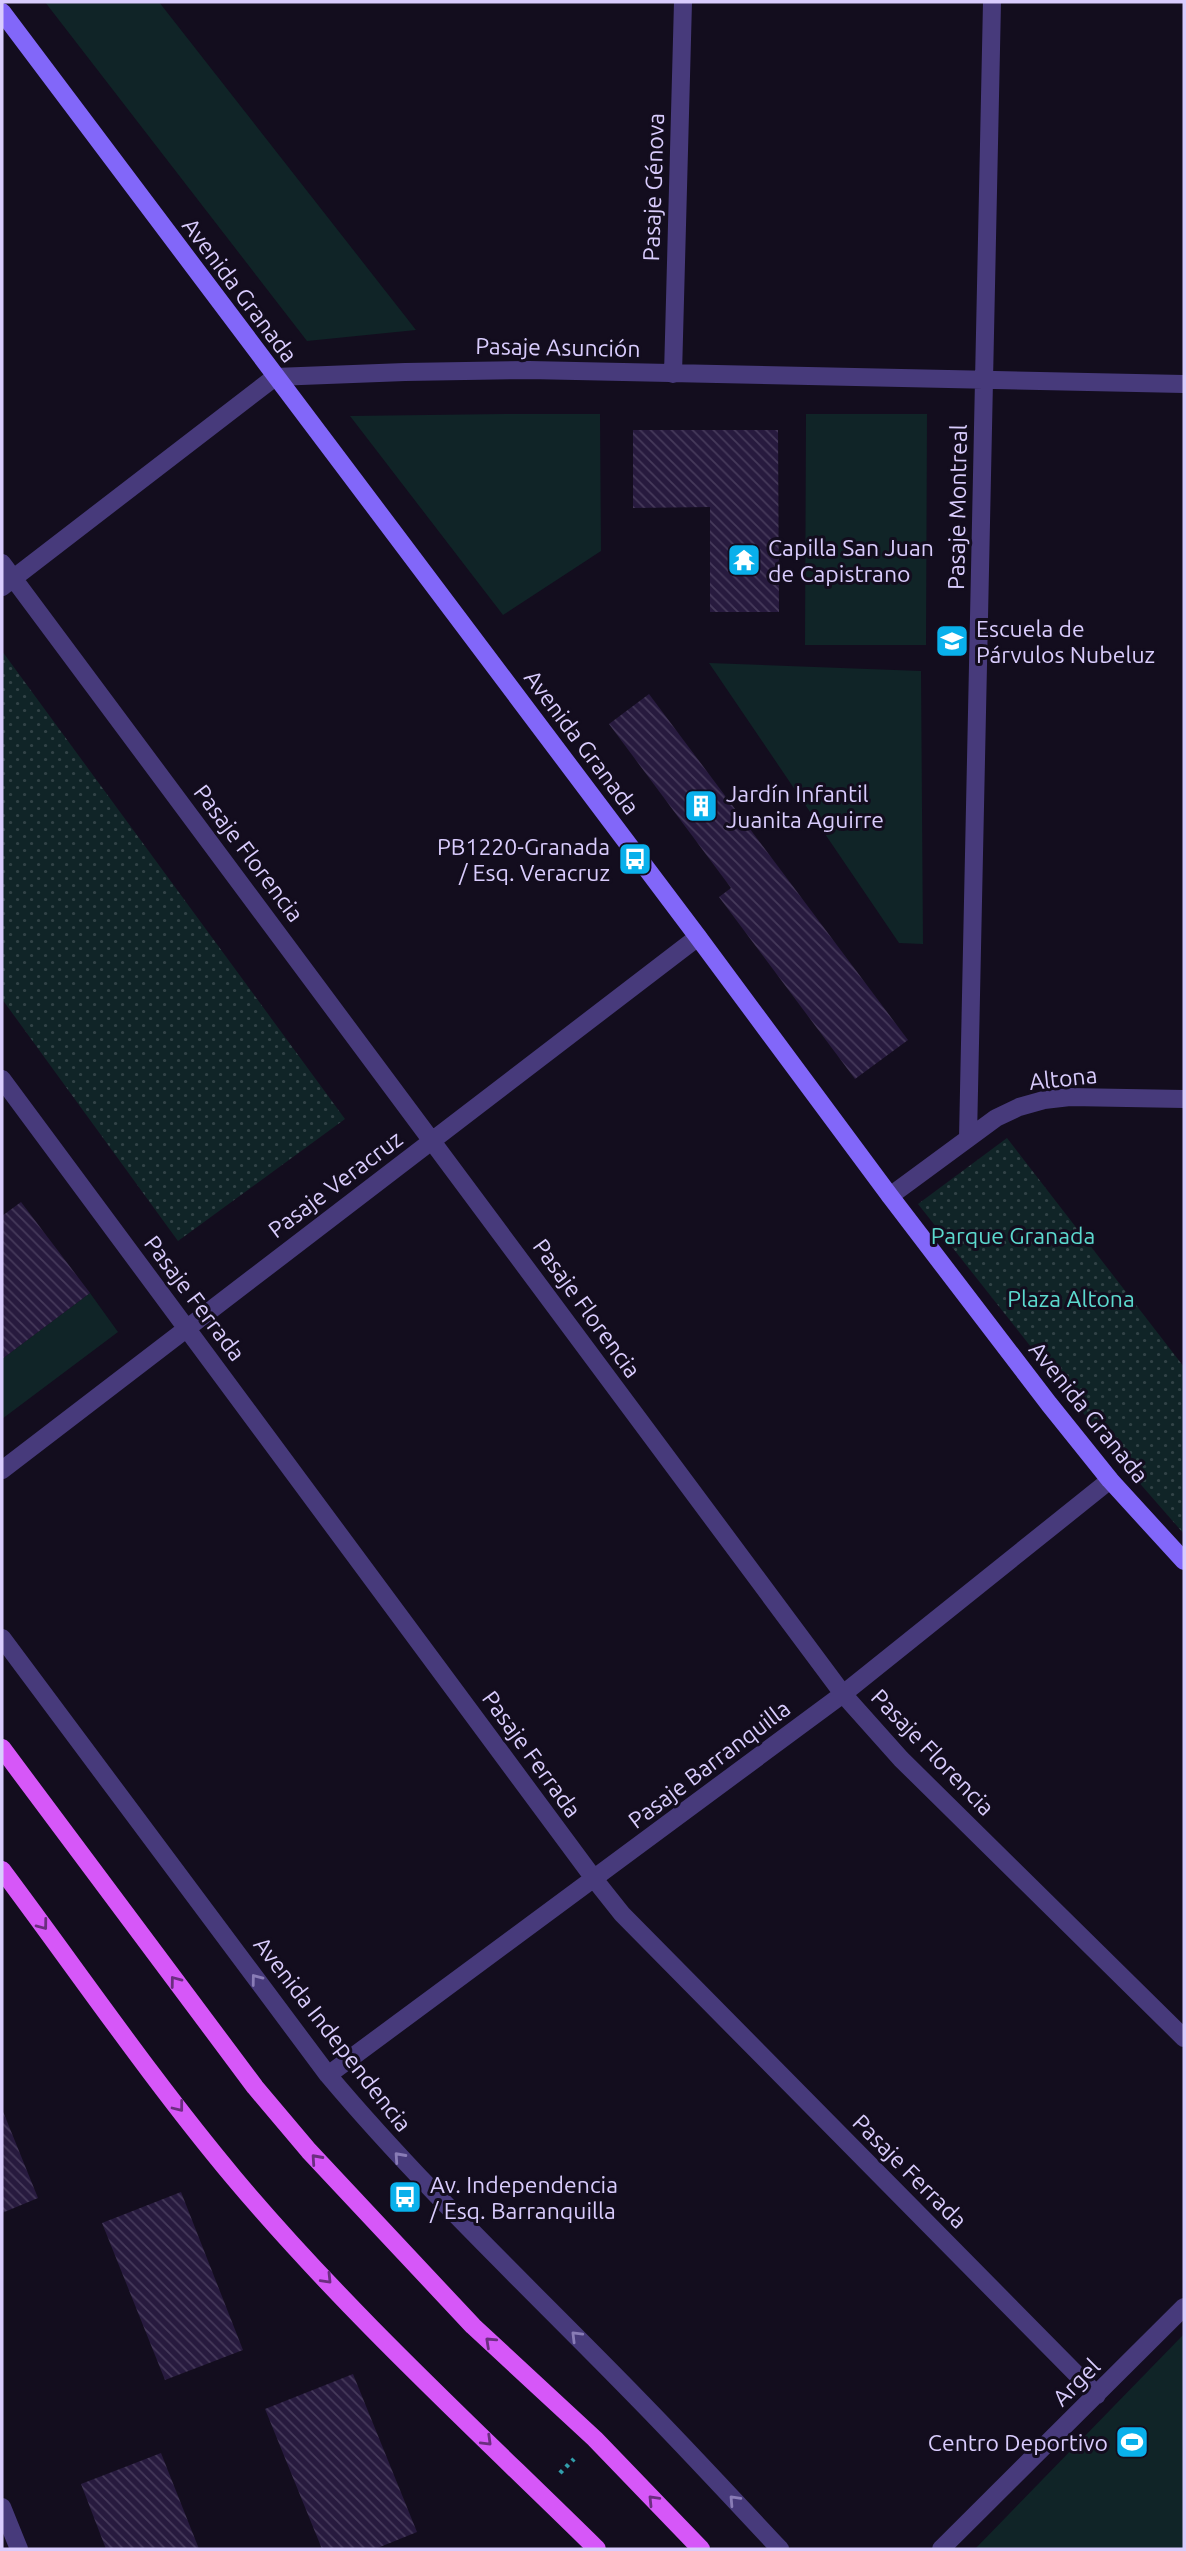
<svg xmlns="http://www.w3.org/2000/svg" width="1186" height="2551" font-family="Ubuntu,sans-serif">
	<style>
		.grass { fill: #102427 }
		.park { fill: url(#park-dots) }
		.building { fill: url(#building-back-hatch) }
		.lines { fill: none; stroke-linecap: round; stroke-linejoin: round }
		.path { stroke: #329eab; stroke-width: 4.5; stroke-dasharray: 3.5 5; stroke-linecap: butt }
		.lane { stroke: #473a7b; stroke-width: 18 }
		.street { stroke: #473a7b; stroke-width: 18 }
		.secondary { stroke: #8267f9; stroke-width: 18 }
		.primary { stroke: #d657f8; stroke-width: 18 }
		.oneway { stroke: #6b2e80 }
		.oneway2 { stroke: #897cb6 }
		.labels { text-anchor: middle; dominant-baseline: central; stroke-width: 6; stroke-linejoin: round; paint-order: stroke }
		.street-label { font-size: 23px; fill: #d9ccfd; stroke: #130d1e }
		.poi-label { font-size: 23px; fill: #d9ccfd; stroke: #130d1e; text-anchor: start }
		.park-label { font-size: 23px; fill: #5cd9ce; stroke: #130d1e }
	</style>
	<defs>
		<pattern id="park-dots" width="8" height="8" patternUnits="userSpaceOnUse" patternTransform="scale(1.75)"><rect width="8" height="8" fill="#102427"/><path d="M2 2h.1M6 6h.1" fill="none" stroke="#324347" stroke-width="1.8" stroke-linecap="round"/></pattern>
		<pattern id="building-back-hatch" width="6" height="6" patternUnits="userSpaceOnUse" patternTransform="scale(1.75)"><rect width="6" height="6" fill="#271a3e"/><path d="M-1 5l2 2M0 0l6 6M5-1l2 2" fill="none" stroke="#463a5b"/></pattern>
	</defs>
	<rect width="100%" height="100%" fill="#130d1e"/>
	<!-- grass -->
	<path class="grass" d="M45,2H159L416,330L307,341Z
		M504,414H600L601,551L503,615L350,416Z
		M806,414H927L926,645H805Z
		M709,663L921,671L923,944L899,943Z
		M90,1293L118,1332L2,1419V1359Z
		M1184,2334V2549H975Z"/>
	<!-- park -->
	<path class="park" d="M2,651L345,1119L178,1241L2,999Z
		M1007,1138L1184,1367V1534L1129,1471L918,1204Z"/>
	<!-- building -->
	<path class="building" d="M633,430H778L779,612H710V507L633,508Z
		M649,694L908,1040L855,1079L719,897L731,888L609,724Z
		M21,1202L90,1293L2,1359V1216Z
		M2,2109L38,2198L2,2213Z
		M181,2192L243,2350L165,2380L102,2223Z
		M353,2374L417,2532L375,2549H322L265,2409Z
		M161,2453L199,2549H106L81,2484Z"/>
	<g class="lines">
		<!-- path -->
		<path class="path" d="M560,2473L574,2459"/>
		<!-- lane -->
		<path class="lane" d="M2,2507L19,2549"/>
		<!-- street -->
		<path class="street" d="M673,374L683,2
			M2,563L843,1694L901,1759L1184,2038
			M2,587L275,377L405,372L529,370L1184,384
			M2,1079L595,1880L622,1914L1097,2395
			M968,1138L992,2
			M890,1196L996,1118L1019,1107L1044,1100L1070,1097L1184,1099
			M2,1470L698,937
			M2,1638L328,2075C424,2189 533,2291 637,2398C686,2448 733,2499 780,2549
			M328,2075L843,1694L1110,1480
			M941,2549L1184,2307"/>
		<!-- secondary -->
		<path class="secondary" d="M2,12L698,937L890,1196L1049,1404L1110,1480L1184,1561"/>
		<!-- primary -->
		<path class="primary" d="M2,1748L255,2087L309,2151L473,2326L595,2439L701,2549
			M2,1870C79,1973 152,2080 234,2178C345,2310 475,2429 597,2549"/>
	</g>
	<!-- one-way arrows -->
	<defs><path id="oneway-chevron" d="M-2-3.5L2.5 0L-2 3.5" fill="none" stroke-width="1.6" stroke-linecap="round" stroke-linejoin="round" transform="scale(1.75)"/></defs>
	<g class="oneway">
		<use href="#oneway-chevron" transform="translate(43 1925) rotate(53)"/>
		<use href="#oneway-chevron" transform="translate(175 1981) rotate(-127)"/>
		<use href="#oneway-chevron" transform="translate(179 2107) rotate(52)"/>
		<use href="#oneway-chevron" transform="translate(316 2159) rotate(-132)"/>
		<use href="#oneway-chevron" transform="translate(327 2279) rotate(46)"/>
		<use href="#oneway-chevron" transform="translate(490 2342) rotate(-137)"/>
		<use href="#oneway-chevron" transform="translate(487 2441) rotate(44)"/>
		<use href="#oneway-chevron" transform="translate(653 2500) rotate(-134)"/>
	</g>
	<g class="oneway2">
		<use href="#oneway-chevron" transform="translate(256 1979) rotate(-127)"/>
		<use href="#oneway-chevron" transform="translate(399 2157) rotate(-132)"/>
		<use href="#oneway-chevron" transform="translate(576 2336) rotate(-135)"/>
		<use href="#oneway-chevron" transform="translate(734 2500) rotate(-133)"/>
	</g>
	<!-- icons -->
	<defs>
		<symbol id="temple-square" viewBox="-11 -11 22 22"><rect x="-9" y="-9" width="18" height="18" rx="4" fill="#09b0eb" stroke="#130d1e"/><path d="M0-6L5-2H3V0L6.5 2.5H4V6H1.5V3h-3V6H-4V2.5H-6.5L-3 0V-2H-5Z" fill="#fff"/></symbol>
		<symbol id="school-square" viewBox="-11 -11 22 22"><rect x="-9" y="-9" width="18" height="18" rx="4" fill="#09b0eb" stroke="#130d1e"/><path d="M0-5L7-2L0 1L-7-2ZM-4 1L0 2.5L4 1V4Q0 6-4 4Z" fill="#fff"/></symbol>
		<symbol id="building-square" viewBox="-11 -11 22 22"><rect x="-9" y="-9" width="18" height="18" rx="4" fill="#09b0eb" stroke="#130d1e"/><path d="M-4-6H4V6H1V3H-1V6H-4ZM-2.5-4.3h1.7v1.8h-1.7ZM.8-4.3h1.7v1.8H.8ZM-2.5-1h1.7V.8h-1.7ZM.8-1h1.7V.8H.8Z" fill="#fff"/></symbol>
		<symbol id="bus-square" viewBox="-11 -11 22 22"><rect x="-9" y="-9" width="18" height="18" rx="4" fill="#09b0eb" stroke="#130d1e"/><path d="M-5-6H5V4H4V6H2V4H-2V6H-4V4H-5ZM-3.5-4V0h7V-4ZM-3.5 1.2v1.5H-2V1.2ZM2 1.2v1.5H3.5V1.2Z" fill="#fff"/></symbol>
		<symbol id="stadium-square" viewBox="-11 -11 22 22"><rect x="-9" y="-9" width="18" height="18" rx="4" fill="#09b0eb" stroke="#130d1e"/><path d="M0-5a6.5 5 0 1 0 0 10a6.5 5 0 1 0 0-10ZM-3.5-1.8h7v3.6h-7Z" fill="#fff"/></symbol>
	</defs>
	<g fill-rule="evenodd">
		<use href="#temple-square" x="725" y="541" width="38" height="38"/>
		<use href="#school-square" x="933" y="622" width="38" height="38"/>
		<use href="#building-square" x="682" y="787" width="38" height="38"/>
		<use href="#bus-square" x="616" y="840" width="38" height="38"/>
		<use href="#bus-square" x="386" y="2178" width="38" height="38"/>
		<use href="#stadium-square" x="1113" y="2423" width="38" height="38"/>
	</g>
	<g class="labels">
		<!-- street labels -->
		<g class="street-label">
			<text transform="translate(653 187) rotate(-88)">Pasaje Génova</text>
			<text transform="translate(240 290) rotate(53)">Avenida Granada</text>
			<text transform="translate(558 347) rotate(1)">Pasaje Asunción</text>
			<text transform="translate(957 507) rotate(-89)">Pasaje Montreal</text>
			<text transform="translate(582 742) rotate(53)">Avenida Granada</text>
			<text transform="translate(249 853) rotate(53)">Pasaje Florencia</text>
			<text transform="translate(1063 1078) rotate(-6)">Altona</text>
			<text transform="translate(335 1184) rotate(-37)">Pasaje Veracruz</text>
			<text transform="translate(195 1298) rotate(53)">Pasaje Ferrada</text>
			<text transform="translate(587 1308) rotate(54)">Pasaje Florencia</text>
			<text transform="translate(1089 1412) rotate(51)">Avenida Granada</text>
			<text transform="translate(933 1752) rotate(46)">Pasaje Florencia</text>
			<text transform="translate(532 1754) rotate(54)">Pasaje Ferrada</text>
			<text transform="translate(709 1764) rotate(-37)">Pasaje Barranquilla</text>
			<text transform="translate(333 2034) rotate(52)">Avenida Independencia</text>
			<text transform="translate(910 2171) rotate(45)">Pasaje Ferrada</text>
			<text transform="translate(1076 2382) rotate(-45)">Argel</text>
		</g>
		<!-- poi labels -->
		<g class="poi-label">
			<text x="768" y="547">Capilla San Juan<tspan x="768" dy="26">de Capistrano</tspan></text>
			<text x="976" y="628">Escuela de<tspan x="976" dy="26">Párvulos Nubeluz</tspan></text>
			<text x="726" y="793">Jardín Infantil<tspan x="726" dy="26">Juanita Aguirre</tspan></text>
			<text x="610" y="846" text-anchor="end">PB1220-Granada<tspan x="610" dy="26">/ Esq. Veracruz</tspan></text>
			<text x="430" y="2184">Av. Independencia<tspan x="430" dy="26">/ Esq. Barranquilla</tspan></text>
			<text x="1108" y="2442" text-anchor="end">Centro Deportivo</text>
		</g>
		<!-- park labels -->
		<g class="park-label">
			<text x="1013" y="1235">Parque Granada</text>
			<text x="1071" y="1298">Plaza Altona</text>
		</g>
	</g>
	<!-- border -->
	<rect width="1186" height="2551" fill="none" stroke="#d9ccfd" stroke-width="7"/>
</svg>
